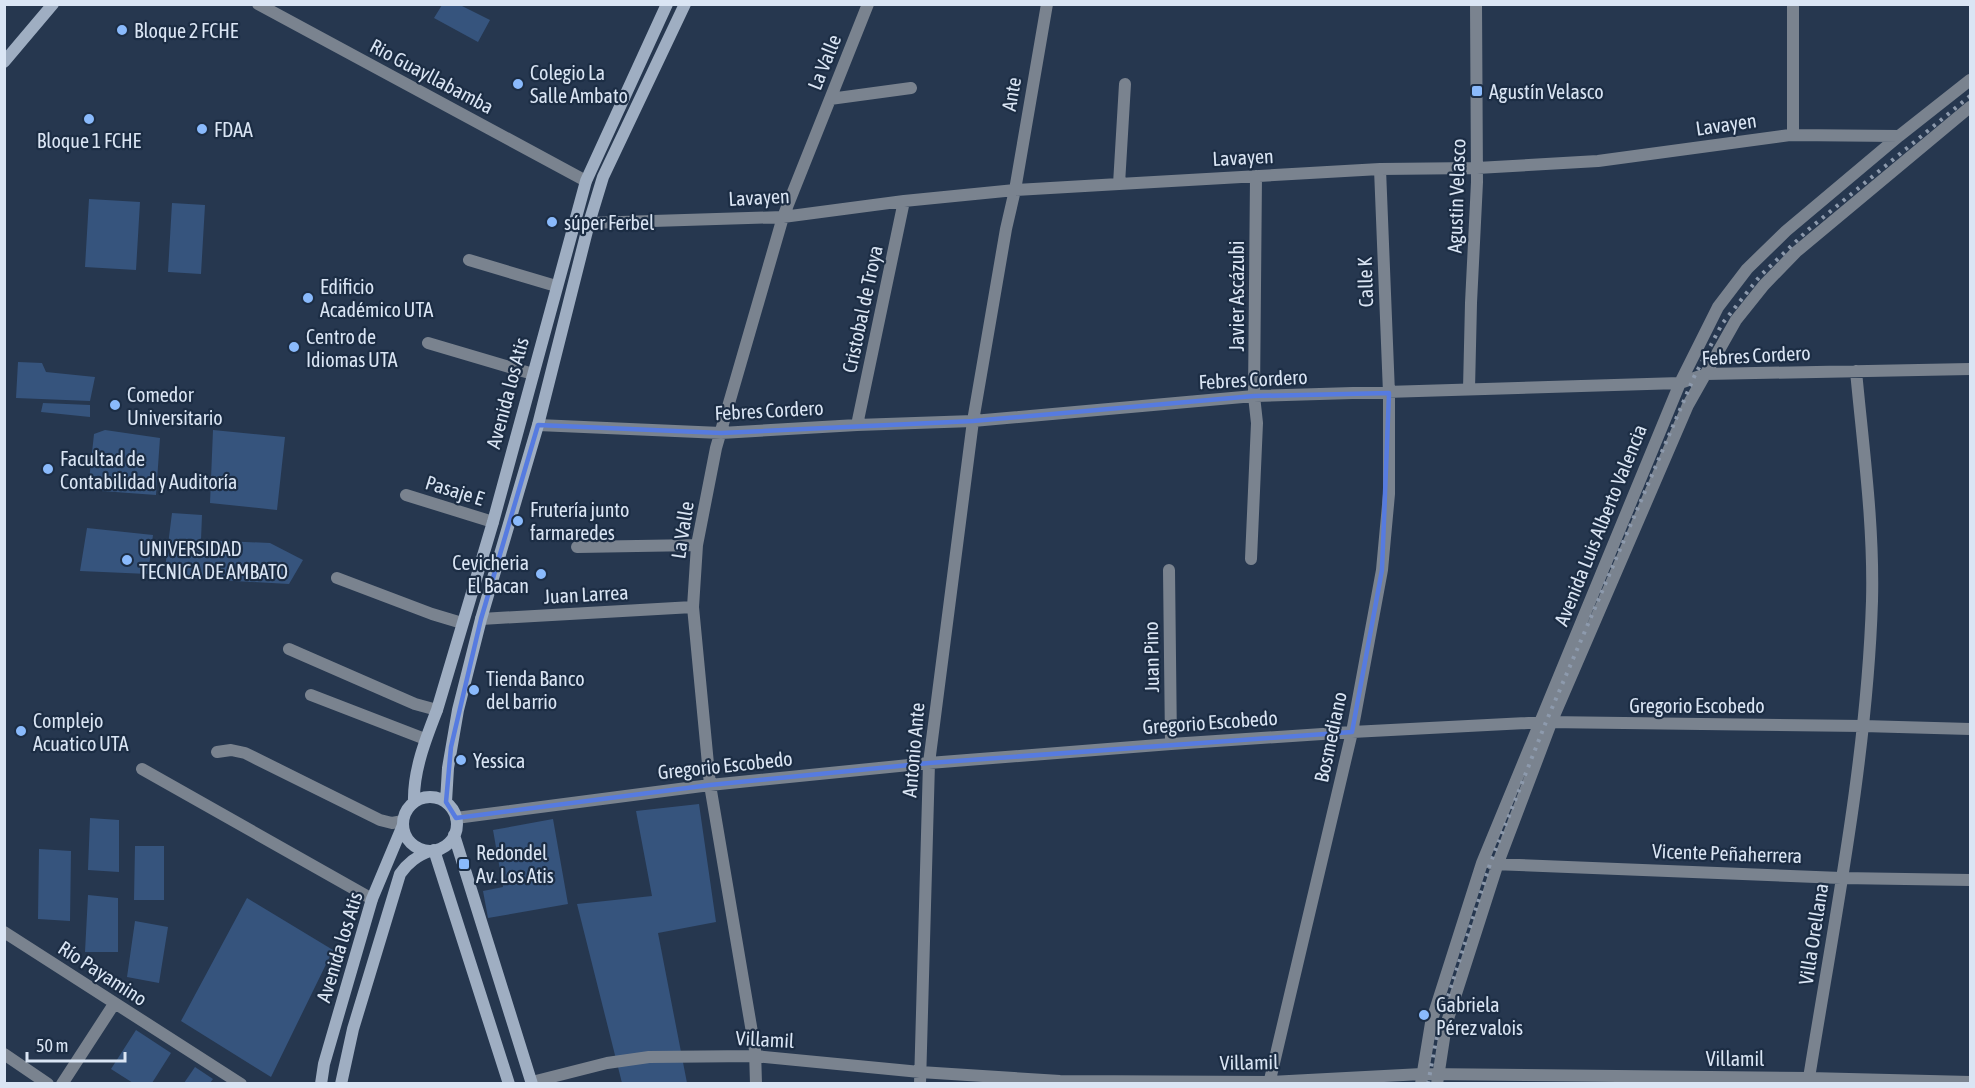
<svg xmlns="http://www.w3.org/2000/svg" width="1975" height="1088" font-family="'Asap Condensed',sans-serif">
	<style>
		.green { fill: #36547d }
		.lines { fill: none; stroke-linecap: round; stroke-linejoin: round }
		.street { stroke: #7a838f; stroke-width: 12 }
		.secondary { stroke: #9faec2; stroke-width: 12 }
		.rail { stroke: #8d9aad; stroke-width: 4; stroke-dasharray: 3 6; stroke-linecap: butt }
		.marked { fill: none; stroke: #567be0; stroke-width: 4.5; stroke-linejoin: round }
		.poi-dot { fill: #8abafc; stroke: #1c2d44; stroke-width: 2 }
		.labels { text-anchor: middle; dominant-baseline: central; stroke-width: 4.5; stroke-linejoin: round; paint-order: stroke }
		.poi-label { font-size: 20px; fill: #dae5f4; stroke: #1c2d44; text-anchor: start }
		.street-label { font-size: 20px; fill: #dae5f4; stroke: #1c2d44 }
	</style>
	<rect width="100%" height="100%" fill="#26374f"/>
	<!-- green -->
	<path class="green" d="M460,5L490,20L478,42L434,18L442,5Z
		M89,199L140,202L136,270L85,267Z
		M172,203L205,205L201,274L168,272Z
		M18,362L42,363L46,372L95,377L90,401L16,398Z
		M43,403L90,405V417L41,412Z
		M105,430L160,438L156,495L88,490L94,434Z
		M213,430L285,437L277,510L210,503Z
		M172,513L202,515L201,540L270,543L303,560L289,584L164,577Z
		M87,528L153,535L148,574L80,571Z
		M699,804L716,922L658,933L687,1083H622L577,904L652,896L636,811Z
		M90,818L119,820V872L88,870Z
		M553,819L568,904L488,918L483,891L503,887L493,830Z
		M135,846H164V900H134Z
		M39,849L71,851L70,921L38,919Z
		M88,895L118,898V952H85Z
		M247,898L333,950L271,1077L181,1021Z
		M135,921L168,927L159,983L127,977Z
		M136,1030L171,1053L152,1083H133L111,1069Z
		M195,1067L213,1079L210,1083H184Z"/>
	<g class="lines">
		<!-- street -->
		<path class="street" d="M258,4L586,181
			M1793,4V135
			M830,99L911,88
			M1119,184L1125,84
			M589,223L783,217L904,201L1015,190L1119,184L1380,169L1477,168L1598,161L1790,135L1899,136
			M469,260L556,286
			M428,343L533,374
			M1469,389L1471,303L1477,182L1476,4
			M538,425L721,433L857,425L973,421L1254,396L1680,383L1706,374L1970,369
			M857,425L904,201
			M406,495L493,522
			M577,547L697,545
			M1251,559L1257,423L1254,396L1256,176
			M1169,570L1171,744
			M337,578L432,614L462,623
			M481,619L693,607
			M289,649L415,704L437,710
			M311,695L425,739
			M217,752L231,750L245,753L380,820L392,823L403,821
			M142,769L372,899
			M456,818L710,785L929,763L1171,744L1352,732L1546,722L1863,726L1970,729
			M1492,864L1841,878L1970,880
			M4,932L241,1084
			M4,1054L48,1084
			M1809,1078C1834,922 1867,759 1872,601C1874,524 1863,447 1856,371
			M532,1082L607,1063L649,1057L755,1056L920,1072L1060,1081L1269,1082L1422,1074L1809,1078L1970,1082
			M62,1084L114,1004
			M756,1084L755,1050L710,785L693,607L697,545L716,448L783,217L868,4
			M920,1084L929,763L973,421L1006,229L1015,190L1047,4
			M1269,1084L1352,732L1382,570L1389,494V393L1380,169
			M1421,1084L1431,1023L1482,863L1680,383L1718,307L1747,269L1786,231L1899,136L1970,80
			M1437,1084L1446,1025L1498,863L1551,723L1688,405L1736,320L1764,285L1796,252L1970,107"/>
		<!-- secondary -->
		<path class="secondary" d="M4,62L53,4
			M403 824a27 27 0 1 1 54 0a27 27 0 1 1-54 0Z
			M414,802C413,771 426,738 437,710L493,522L586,181L667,4
			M446,802L448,768L458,710L481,619L538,425L589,223L603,177L685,4
			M454,835L532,1084
			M434,850L509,1084
			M321,1084L324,1064L372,899L403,825
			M341,1084L353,1029L400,874C408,862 417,856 430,851"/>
		<!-- rail -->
		<path class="rail" d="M1428,1084L1439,1025L1490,864L1546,722L1694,377L1722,324L1760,276L1809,229L1970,96"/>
	</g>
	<!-- marked area -->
	<path class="marked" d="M1389,393L1382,570L1352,732L929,763L710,785L456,818L446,802L451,747L481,619L538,425L721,433L973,421L1254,396Z"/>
	<!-- markers -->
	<g class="poi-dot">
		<circle cx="122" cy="30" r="6"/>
		<circle cx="518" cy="84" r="6"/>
		<rect x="1471" y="85" width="12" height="12" rx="3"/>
		<circle cx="89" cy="119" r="6"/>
		<circle cx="202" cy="129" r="6"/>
		<circle cx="552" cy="222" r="6"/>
		<circle cx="308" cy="298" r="6"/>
		<circle cx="294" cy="347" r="6"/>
		<circle cx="115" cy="405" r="6"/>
		<circle cx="48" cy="469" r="6"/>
		<circle cx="518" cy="521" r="6"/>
		<circle cx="127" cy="560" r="6"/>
		<circle cx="541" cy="574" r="6"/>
		<circle cx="474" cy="690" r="6"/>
		<circle cx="21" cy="731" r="6"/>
		<circle cx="461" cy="760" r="6"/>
		<rect x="458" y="858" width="12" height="12" rx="3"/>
		<circle cx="1424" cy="1015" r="6"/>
	</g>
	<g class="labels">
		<!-- poi labels -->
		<g class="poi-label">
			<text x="134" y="30">Bloque 2 FCHE</text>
			<text x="530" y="72">Colegio La<tspan x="530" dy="23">Salle Ambato</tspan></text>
			<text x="1489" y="91">Agustín Velasco</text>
			<text x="214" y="129">FDAA</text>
			<text x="89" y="140" text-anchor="middle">Bloque 1 FCHE</text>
			<text x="564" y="222">súper Ferbel</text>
			<text x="320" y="286">Edificio<tspan x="320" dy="23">Académico UTA</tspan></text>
			<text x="306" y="336">Centro de<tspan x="306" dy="23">Idiomas UTA</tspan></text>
			<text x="127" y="394">Comedor<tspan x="127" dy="23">Universitario</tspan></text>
			<text x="60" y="458">Facultad de<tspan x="60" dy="23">Contabilidad y Auditoría</tspan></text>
			<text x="530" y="509">Frutería junto<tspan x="530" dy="23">farmaredes</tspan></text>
			<text x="139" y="548">UNIVERSIDAD<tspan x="139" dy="23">TECNICA DE AMBATO</tspan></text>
			<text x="529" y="562" text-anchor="end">Cevicheria<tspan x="529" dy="23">El Bacan</tspan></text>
			<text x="486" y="678">Tienda Banco<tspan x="486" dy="23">del barrio</tspan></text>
			<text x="33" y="720">Complejo<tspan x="33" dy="23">Acuatico UTA</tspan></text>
			<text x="473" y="760">Yessica</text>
			<text x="476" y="852">Redondel<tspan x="476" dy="23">Av. Los Atis</tspan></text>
			<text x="1436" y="1004">Gabriela<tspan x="1436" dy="23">Pérez valois</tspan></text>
		</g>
		<!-- street labels -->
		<g class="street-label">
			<text transform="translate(824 62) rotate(-68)">La Valle</text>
			<text transform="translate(432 76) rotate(28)">Rio Guayllabamba</text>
			<text transform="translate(1011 94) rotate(-80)">Ante</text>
			<text transform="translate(1726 124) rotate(-8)">Lavayen</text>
			<text transform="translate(1243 157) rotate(-3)">Lavayen</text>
			<text transform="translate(1456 196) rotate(-88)">Agustin Velasco</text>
			<text transform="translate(759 197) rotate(-3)">Lavayen</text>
			<text transform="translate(1365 282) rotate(-92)">Calle K</text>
			<text transform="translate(1236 296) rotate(-90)">Javier Ascázubi</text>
			<text transform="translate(862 309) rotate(-78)">Cristobal de Troya</text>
			<text transform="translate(1756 355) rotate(-3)">Febres Cordero</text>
			<text transform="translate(1253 379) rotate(-3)">Febres Cordero</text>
			<text transform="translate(507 393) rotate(-75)">Avenida los Atis</text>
			<text transform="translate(769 410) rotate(-3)">Febres Cordero</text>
			<text transform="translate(455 490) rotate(17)">Pasaje E</text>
			<text transform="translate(1600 525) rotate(-68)">Avenida Luis Alberto Valencia</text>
			<text transform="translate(682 530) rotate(-81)">La Valle</text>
			<text transform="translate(586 594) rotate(-3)">Juan Larrea</text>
			<text transform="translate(1151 657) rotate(-91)">Juan Pino</text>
			<text x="1697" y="705">Gregorio Escobedo</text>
			<text transform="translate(1210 722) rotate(-4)">Gregorio Escobedo</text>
			<text transform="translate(1330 737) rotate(-78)">Bosmediano</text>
			<text transform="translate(913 750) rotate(-85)">Antonio Ante</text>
			<text transform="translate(725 765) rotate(-6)">Gregorio Escobedo</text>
			<text transform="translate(1727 853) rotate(2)">Vicente Peñaherrera</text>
			<text transform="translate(1813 934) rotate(-81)">Villa Orellana</text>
			<text transform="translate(339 947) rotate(-73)">Avenida los Atis</text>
			<text transform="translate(103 973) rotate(33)">Río Payamino</text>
			<text transform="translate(765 1039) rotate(3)">Villamil</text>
			<text x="1735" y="1058">Villamil</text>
			<text transform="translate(1249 1062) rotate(-1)">Villamil</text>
		</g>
	</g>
	<!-- border -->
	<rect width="1975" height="1088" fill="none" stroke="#dae5f4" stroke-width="12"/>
	<!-- scale -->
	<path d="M27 1052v9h98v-9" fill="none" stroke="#dae5f4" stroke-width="3"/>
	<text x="36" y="1052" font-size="18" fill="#dae5f4" stroke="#1c2d44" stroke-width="4.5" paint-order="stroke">50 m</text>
</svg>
